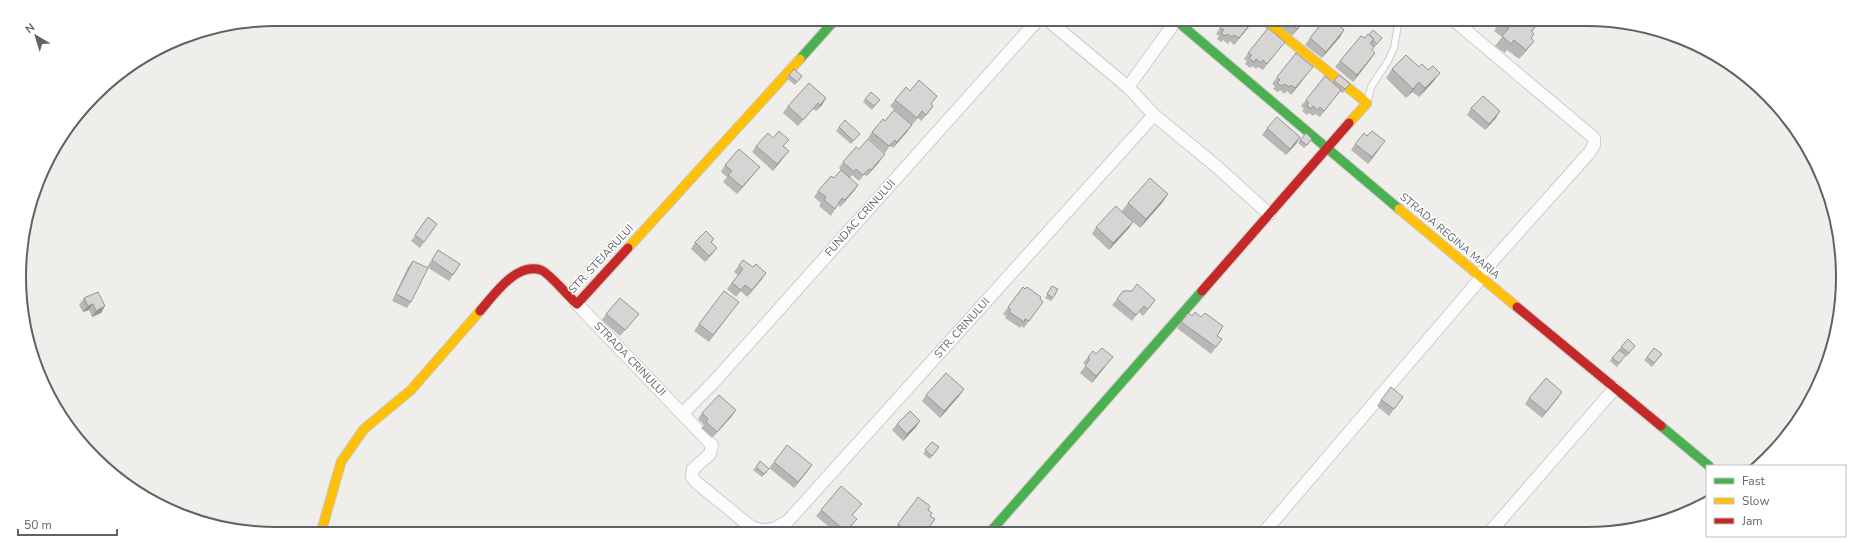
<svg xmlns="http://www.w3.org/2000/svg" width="1862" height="553" font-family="'Nunito Sans',sans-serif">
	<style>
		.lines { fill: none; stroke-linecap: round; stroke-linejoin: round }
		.lane-casing { stroke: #cbcccc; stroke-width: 8 }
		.street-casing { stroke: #cbcccc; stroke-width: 14 }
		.fast-casing { stroke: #cacacb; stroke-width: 11 }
		.slow-casing { stroke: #cacacb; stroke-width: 11 }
		.jam-casing { stroke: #cacacb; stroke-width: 11 }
		.lane { stroke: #fdfcfc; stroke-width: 6 }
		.street { stroke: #fdfcfc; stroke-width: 12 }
		.fast { stroke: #4caf50; stroke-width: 9 }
		.slow { stroke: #ffc107; stroke-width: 9 }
		.jam { stroke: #c62828; stroke-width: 9 }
		.wall { fill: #b8b7b5 }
		.shaded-wall { fill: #969594 }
		.building { fill: #d6d5d3; stroke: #969594 }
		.labels { text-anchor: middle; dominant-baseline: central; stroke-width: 3; stroke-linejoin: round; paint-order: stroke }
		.street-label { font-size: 11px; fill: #5f6368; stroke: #fff }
		.rim { fill: none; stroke: #5f6368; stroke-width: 2 }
	</style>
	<rect width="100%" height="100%" fill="#efeeea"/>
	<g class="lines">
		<defs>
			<path id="lane" d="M1368,101L1371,87L1388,61L1394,48L1398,25L1395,23"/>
			<path id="street" d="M1050,22L1128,87L1154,115L1216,166L1269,214
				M1457,23L1594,138V145L1589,153L1479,276
				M1128,87L1175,22
				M577,304L712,445L710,454L693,469L692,477L696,482L751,527L761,530
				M683,413L712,384L1036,22
				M765,530L774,529L788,521L1154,115
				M1265,531L1481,278
				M1490,532L1615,388"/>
			<path id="fast" d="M1178,22L1399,209
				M800,59L834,21
				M1661,426L1709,466
				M991,531L1202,291"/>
			<path id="slow" d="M1268,23L1367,103L1349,123
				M1399,209L1517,307
				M628,248L800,59
				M322,529L341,462L364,429L411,390L480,311"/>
			<path id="jam" d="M1202,291L1349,123
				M1517,307L1661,426
				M480,311C494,295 516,262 541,270C548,272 570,298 577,304L628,248"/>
		</defs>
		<!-- lane casing -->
		<use href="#lane" class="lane-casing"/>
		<!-- street casing -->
		<use href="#street" class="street-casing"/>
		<!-- fast casing -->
		<use href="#fast" class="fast-casing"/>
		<!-- slow casing -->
		<use href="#slow" class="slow-casing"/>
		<!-- jam casing -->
		<use href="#jam" class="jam-casing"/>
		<!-- lane -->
		<use href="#lane" class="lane"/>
		<!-- street -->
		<use href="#street" class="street"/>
		<!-- fast -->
		<use href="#fast" class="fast"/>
		<!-- slow -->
		<use href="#slow" class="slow"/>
		<!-- jam -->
		<use href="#jam" class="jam"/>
	</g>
	<!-- wall -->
	<path class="wall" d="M1224,22L1252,23L1234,45L1230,41L1228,44L1223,40L1221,42L1217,39L1219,36L1216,34Z
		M1276,23H1303L1292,36Z
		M1499,23L1538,24L1532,32L1531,38L1534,41L1519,59L1507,50L1505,53L1495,46L1502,37L1494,31Z
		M1343,24L1341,28L1340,37L1322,58L1305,45L1310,38Z
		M1369,35L1382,38L1375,47L1370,44L1372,50L1375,53L1353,82L1335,67L1340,61L1365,38Z
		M1280,48L1263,70L1258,67L1256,69L1252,66L1250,68L1245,64L1247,61L1244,59L1248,53Z
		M1313,67L1291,95L1287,91L1284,94L1280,90L1278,92L1273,89L1275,86L1272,84L1277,77Z
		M1419,67L1428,70L1433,82L1419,97L1412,92L1406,98L1386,78L1392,69Z
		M789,75L802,76L795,85L786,78Z
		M1339,75L1350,84L1343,93L1340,91L1320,117L1315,114L1313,116L1309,113L1307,115L1302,111L1304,109L1301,106L1306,100L1333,83Z
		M910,91L931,104L929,112L921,121L918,118L912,125L890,106L895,100Z
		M826,98L822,105L816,111L813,109L798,126L783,113L788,106Z
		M865,99L880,100L872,110L863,102Z
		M1471,108L1496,118L1485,130L1467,115Z
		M885,121L912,125L907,132L893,148L890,146L885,153L868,138L872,132Z
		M839,127L860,134L851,144L836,131Z
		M1267,128L1300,137L1296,144L1286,155L1262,135Z
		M1367,136L1380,148L1368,164L1351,150L1355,144Z
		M1300,140L1310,142L1304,148L1298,143Z
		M756,146L784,147V157L773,171L752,152Z
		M859,149L880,161L867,176L864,175L859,181L852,175L850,178L858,185L854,191L840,207L838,204L831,216L819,206L821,203L814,197L818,191L834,178L841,170L839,168L843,162Z
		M725,165L755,173L737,194L723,182L727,177L721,172Z
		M1168,194L1162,203L1140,228L1133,222L1129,228L1109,250L1092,234L1096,227L1122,211L1128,203Z
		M428,217L437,224L420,248L411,241Z
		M695,242L717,248L712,254L705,262L691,249Z
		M438,250L460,264L449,281L427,267Z
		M413,261L411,302L407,308L392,301L408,267Z
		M739,265L762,279L747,297L741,291L736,297L727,289L738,275L734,272Z
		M1052,286L1053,298L1051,301L1045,298Z
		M1023,287L1043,302L1024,328L1021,326L1020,328L1005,318L1006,316L1003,314Z
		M98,292L101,313L92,317L89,310L83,312L79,305L84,298Z
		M1117,299L1151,306L1143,316L1139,312L1132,321L1112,305Z
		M739,302L709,342L694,331L699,324Z
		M606,314L634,320L620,336L602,320Z
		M1181,322L1217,336L1222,339L1211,354L1177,328Z
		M1635,346L1627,356L1619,350L1621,347Z
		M1096,354L1108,363L1092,383L1080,373L1086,365L1083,363L1088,357Z
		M1662,354L1652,367L1644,360L1647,357Z
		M1612,358L1623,359L1617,367L1610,361Z
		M1562,392L1542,418L1525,404L1529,398Z
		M926,395H960L940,418L922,401Z
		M1403,397L1389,416L1377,406L1381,400Z
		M702,413L732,416L712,438L701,428L704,425L698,419Z
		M897,424L916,427L903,441L892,430Z
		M932,442L939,447L930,459L923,454Z
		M774,462L812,465L794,488L769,468Z
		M756,467L767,472L762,477L753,470Z
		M821,510H857L852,515V526L848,530H833L816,516Z
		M928,510L930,516L935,519L927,530H894L898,524Z"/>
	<!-- shaded-wall -->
	<path class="shaded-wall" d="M1251,23H1252L1234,45L1239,38Z
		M1302,23H1303L1292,36L1297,29Z
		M1344,30L1340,37L1322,58L1326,52Z
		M1534,41L1527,50L1519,59L1526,50Z
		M1375,53L1371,59L1353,82L1357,75Z
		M1313,67L1308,73L1291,95L1295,88Z
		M1440,73L1433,82L1419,97L1425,88Z
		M1419,82L1412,92L1406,98L1413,89Z
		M826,98L822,105L816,111L820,105Z
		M1500,111L1496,118L1485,130L1489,124Z
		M912,125L907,132L893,148L897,142Z
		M1300,137L1296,144L1286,155L1290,149Z
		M1385,141L1380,148L1368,164L1372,157Z
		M789,151L784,157L773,171L777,164Z
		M885,154L880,161L867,176L871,170Z
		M760,167L755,173L737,194L742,187Z
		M858,185L854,191L840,207L845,200Z
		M1168,194L1162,203L1140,228L1146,219Z
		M1133,222L1129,228L1109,250L1113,243Z
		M717,248L712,254L705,262L709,256Z
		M766,273L762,279L747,297L752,290Z
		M93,304L89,310L83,312L88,306Z
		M105,306L101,313L92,317L96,311Z
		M1113,357L1108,363L1092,383L1096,376Z
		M964,389L960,395L940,418L944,411Z
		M1562,392L1558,398L1542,418L1546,412Z
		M736,410L732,416L712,438L717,432Z
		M920,421L916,427L903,441L907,434Z
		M812,465L807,472L794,488L798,482Z"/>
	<!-- building -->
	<path class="building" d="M1224,22L1251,23L1239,38L1234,35L1232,37L1227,34L1225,36L1221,33L1224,30L1220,28Z
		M1288,23H1302L1297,29Z
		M1322,23H1342L1343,24L1341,27L1344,30L1326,52L1310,38Z
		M1503,23L1538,24L1531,31L1534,34L1531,38L1534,41L1526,50L1514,40L1511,44L1502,36L1509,28Z
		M1268,28L1285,42L1267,64L1263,60L1261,63L1256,59L1254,62L1249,58L1252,55L1248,53Z
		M1373,30L1382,38L1377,44L1373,40L1374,39L1369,35Z
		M1368,34L1374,39L1370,43L1374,47L1372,50L1375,53L1357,75L1340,61L1361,36L1365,38Z
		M1296,53L1313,67L1295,88L1291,85L1289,87L1284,84L1282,86L1277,83L1280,80L1277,77Z
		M1406,55L1419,67L1422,64L1428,70L1433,66L1440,73L1425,88L1419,82L1413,89L1392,69Z
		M794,69L802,76L797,82L789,75Z
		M1339,75L1350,84L1345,89L1334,81Z
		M1325,76L1341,90L1324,111L1320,107L1318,110L1313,106L1311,109L1307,105L1309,103L1306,100Z
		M919,80L937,96L931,104L933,106L926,115L922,111L917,118L895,100L906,87L910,91Z
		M809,83L826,98L820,105L818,103L803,120L788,106Z
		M871,92L880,100L874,106L865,99Z
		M1483,96L1500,111L1489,124L1471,108Z
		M894,110L912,125L897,142L895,140L889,146L872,132L883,119L885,121Z
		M1277,117L1300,137L1290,149L1267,128Z
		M845,120L860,134L853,141L839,127Z
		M779,131L789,140L783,146L789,151L777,164L756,146L768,133L773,138Z
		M1372,131L1385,141L1372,157L1355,144L1364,133L1367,136Z
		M1306,133L1312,139L1307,145L1300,140Z
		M868,139L885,154L871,170L869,169L863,175L856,169L854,172L843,162L856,147L859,149Z
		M739,149L760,167L742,187L728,175L732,171L725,165Z
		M841,170L858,185L845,200L842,198L835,209L824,200L826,197L818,191L831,176L834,178Z
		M1150,178L1168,194L1146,219L1128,203Z
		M1116,206L1133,222L1113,243L1096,227Z
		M428,217L437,224L424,242L415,235Z
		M706,231L714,239L711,242L717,248L709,256L695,242Z
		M438,250L460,264L453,275L432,260Z
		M743,260L753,267L756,264L766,273L752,290L745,285L741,290L732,283L743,269L739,265Z
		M413,261L428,268L411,302L396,294Z
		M1137,284L1155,300L1148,309L1144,306L1136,315L1117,299L1123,291H1132Z
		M1052,286L1058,289L1053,298L1047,294Z
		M1023,287L1025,289L1027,287L1041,297L1040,299L1043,302L1029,321L1025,319L1024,322L1009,312L1011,310L1008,307Z
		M724,291L739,302L713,335L699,324Z
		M98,292L105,306L96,311L93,304L88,306L84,298Z
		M620,298L639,314L625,330L606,314Z
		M1195,312L1201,317L1205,313L1223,326L1217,336L1222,339L1216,347L1181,322L1188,313L1192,316Z
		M1628,339L1635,346L1629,353L1621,347Z
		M1102,348L1113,357L1096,376L1085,366L1090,359L1088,357L1093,351L1096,354Z
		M1654,348L1662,354L1654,363L1647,357Z
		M1619,350L1626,355L1619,363L1612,358Z
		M946,373L964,389L944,411L926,395Z
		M1546,378L1562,392L1546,412L1529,398Z
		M1391,387L1403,397L1394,409L1381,400Z
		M719,395L736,410L717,432L706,422L708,419L702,413Z
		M910,411L920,421L907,434L897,424Z
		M932,442L939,447L932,456L925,450Z
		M787,445L812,465L798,482L774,462Z
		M760,461L769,469L764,474L756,467Z
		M841,486L862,504L852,515L857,519L847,530H844L821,510Z
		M918,497L930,506L928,510L932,513L930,516L935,519L927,530H906L898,524Z"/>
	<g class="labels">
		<!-- street labels -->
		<g class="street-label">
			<text transform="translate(860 218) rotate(-48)">FUNDAC CRINULUI</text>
			<text transform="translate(1450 236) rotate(40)">STRADA REGINA MARIA</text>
			<text transform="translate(601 259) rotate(-47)">STR. STEJARULUI</text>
			<text transform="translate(962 328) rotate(-48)">STR. CRINULUI</text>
			<text transform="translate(630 359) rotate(46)">STRADA CRINULUI</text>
		</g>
	</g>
	<!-- crop -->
	<path d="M0 0H1862V553H0ZM276 26H1586A250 250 0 0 1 1836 276V277A250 250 0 0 1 1586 527H276A250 250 0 0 1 26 277V276A250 250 0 0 1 276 26Z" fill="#fff" fill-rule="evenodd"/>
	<path class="rim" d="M276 26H1586A250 250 0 0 1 1836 276V277A250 250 0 0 1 1586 527H276A250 250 0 0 1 26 277V276A250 250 0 0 1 276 26Z"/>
	<!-- legend -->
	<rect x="1706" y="465" width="140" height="72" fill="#ffffff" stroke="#bfc1c3"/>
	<rect x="1714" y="478" width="20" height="6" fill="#4caf50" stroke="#bfc1c3"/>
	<text x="1742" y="485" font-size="12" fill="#5f6368">Fast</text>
	<rect x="1714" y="498" width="20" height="6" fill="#ffc107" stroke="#bfc1c3"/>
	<text x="1742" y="505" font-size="12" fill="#5f6368">Slow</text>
	<rect x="1714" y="518" width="20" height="6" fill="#c62828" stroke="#bfc1c3"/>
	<text x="1742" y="525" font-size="12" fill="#5f6368">Jam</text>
	<!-- north arrow -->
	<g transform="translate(36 36) rotate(322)" stroke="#ffffff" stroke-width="3" paint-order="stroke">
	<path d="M0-3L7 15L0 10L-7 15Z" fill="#5f6368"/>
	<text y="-6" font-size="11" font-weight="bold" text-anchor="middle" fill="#5f6368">N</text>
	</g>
	<!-- scale -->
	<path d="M18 529v6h99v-6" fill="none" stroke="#5f6368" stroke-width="2"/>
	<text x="24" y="529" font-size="12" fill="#5f6368" stroke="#ffffff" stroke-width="3" paint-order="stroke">50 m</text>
</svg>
